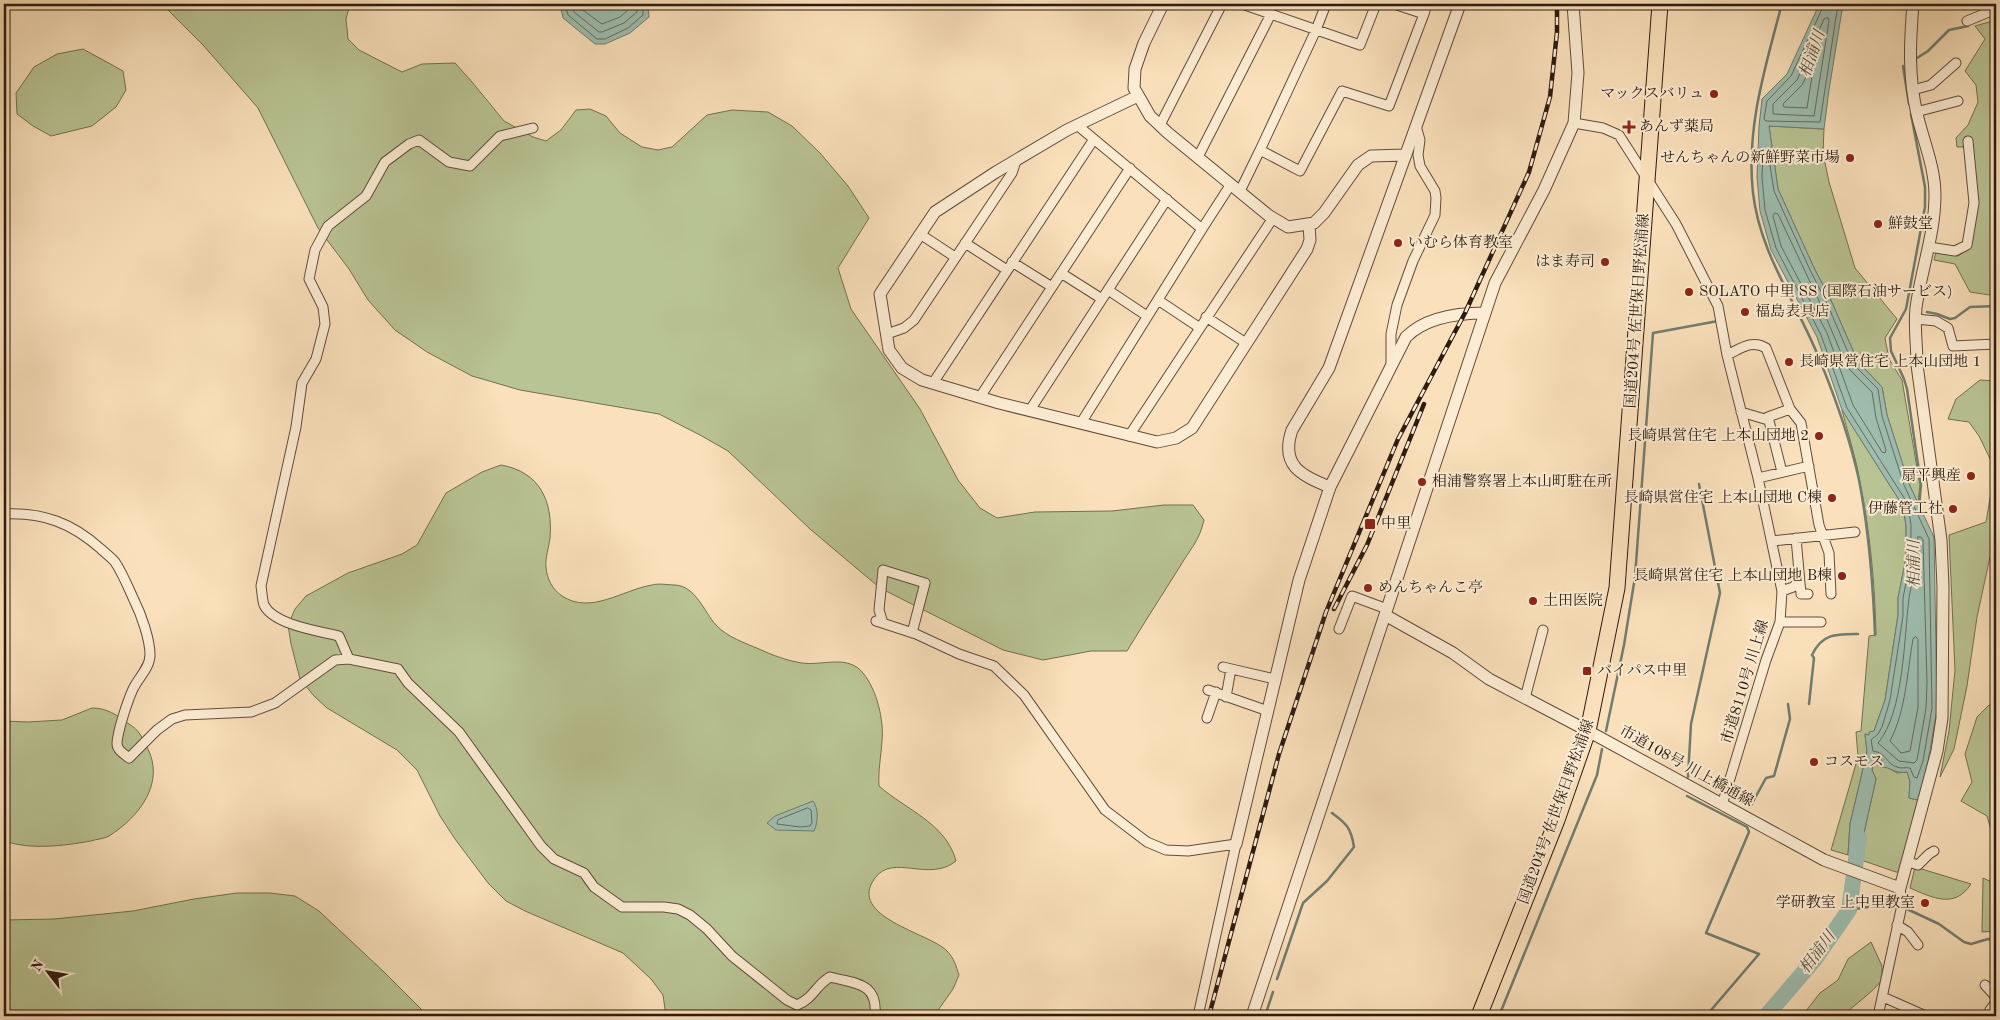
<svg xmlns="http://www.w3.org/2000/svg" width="2000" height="1020" font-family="'Old Standard TT','Noto Serif JP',serif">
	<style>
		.green { fill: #b9c494; stroke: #727052 }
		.water { fill: #9ebeb0; stroke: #707d70 }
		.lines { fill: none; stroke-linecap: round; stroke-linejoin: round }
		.shore { stroke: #656c60; stroke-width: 1 }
		.stream { stroke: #707d70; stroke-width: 2.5 }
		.river { stroke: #9ebeb0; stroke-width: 16 }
		.minor-casing { stroke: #604c3c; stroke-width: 11 }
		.tertiary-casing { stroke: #604c3c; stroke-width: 13 }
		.trunk-casing { stroke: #2c1b11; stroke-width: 17 }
		.minor { stroke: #fcecd3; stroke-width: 9 }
		.tertiary { stroke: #fcecd3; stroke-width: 11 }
		.trunk { stroke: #fae1bb; stroke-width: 15 }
		.rail-casing { stroke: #2c1b11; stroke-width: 4.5 }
		.rail { stroke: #fcecd3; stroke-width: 2.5; stroke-dasharray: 8; stroke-linecap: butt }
		.poi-dot { fill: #8f2418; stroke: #fcecd3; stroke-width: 2 }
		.labels { text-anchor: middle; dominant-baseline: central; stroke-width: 4; stroke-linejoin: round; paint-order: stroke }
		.poi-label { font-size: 15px; fill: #2c1b11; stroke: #fcecd3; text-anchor: start }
		.street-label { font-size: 15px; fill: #2c1b11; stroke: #fcecd3 }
		.water-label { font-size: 16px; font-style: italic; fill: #545449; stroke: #fcecd3 }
	</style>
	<rect width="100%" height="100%" fill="#fae1bb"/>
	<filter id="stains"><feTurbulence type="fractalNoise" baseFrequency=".004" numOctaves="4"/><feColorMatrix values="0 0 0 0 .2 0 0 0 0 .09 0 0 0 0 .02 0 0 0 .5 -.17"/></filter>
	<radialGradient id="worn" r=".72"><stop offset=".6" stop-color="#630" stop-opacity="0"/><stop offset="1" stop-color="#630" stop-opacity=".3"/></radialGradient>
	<!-- green -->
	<path class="green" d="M162,4H350L346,19L348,39L359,50L402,72L422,64L455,63L472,82L504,121L533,137L546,141L561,130L576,110L590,109L606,116L620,133L642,147L658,150L672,147L707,115L732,110L768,112L792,126L820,153L848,186L869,218L838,268L851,309L920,409L958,480L980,508L997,518L1035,512L1112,511L1164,505H1193L1204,520C1199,542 1190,549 1179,568C1162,595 1144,623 1127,651H1091L1043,660L1003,650L880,588L810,529L728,451L700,435L659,414L520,390L472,376L427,352L395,330L368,300L349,269L318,228L258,108L203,45Z
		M1996,20V296L1970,292L1955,264L1934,260L1936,252L1958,256L1971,247L1978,204L1964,145L1963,147H1957L1956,138L1968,125L1978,102L1976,85L1965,71L1985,39L1975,26Z
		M83,49L123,71L126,90L116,107L92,126L51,136L33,126L17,114L16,93L34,67L57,54Z
		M1769,126L1824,129L1823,153L1829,182L1855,268L1897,319L1885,338L1889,359L1902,380L1920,485L1918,503L1909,484L1887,415L1882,387L1858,362L1830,298L1815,270L1778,189Z
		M1980,380L1996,381V545L1990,557L1977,617L1967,686L1954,749L1940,777L1949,731L1955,670L1949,535L1986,522L1995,469L1979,436L1969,422L1948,419L1956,399Z
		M1842,410L1903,506L1906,526V558L1898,598V615L1885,700L1874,731L1870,732L1869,735L1865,734L1867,752L1850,824L1848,855L1831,850L1858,757L1856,732L1861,731L1869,636L1876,635C1875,584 1870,532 1860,482C1856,458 1848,434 1842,410Z
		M501,465C540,472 553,501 550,538C549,547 545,558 546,567C547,579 552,589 562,596C591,615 622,590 652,585C659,583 667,585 675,585C696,586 704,612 716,625C727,637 745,643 759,649C772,655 788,661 802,663C822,666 848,654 863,673C877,690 884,720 882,741C881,757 878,771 879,786C906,810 946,823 956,861C929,883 893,853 875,878C846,917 930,933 947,951C954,958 956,966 959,975L953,989L934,1016H666L663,995L651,979L623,953L525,911L506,901L488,883L455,839L440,816L417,770L397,750L327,708L314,696L300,679L291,644L288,625L295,609L306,596L348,573L402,554L417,545L446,493L482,472Z
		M1989,705L1996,706V875L1992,873L1996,848L1987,816L1961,801L1972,782L1965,754L1977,717Z
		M92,708C107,708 117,715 129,724C139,730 142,737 147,747C166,783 139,817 109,836C104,839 96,839 91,841C62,846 32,850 4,841V721L28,722L62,720Z
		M1875,756L1882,760L1881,767H1887L1897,773L1907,772L1910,781L1909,798L1918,800L1899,872H1896L1861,860V846L1876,779L1872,770Z
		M1915,867L1971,884C1955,909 1933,898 1910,888Z
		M1983,878L1996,884V931L1982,932Z
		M237,893H270L295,896L319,911L384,972L428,1016H4V920L54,919L133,911L194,899Z
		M1871,942L1882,966V980C1871,994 1856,1003 1843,1016H1802L1820,993L1838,980L1848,959Z"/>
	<!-- water -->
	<path class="water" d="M560,4H648L649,17L630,33L605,44H595L563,18Z
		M1817,4H1843L1829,90L1824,129L1769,126L1778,189L1815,270L1830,298L1858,362L1882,387L1887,415L1909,484L1934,537L1937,709L1928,762L1918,800L1909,798L1910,781L1907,772C1893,774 1893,767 1880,767L1882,760L1875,756L1872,770L1876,779L1861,846V860L1848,855L1850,824L1867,752L1865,734L1869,735V732L1874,731L1885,700L1898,615V598L1906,558V526L1903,506L1842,410L1817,337L1771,250L1760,211L1757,177L1759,126L1762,99L1787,74L1818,7Z
		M813,801C819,809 818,823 814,831L776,830L767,823L775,816Z"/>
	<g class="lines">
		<!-- shore -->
		<path class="shore" d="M565,4L568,15L597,39H605L628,28L643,15V4
			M571,4L574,12L599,32H602L624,23L637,12V4
			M579,4L580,8L602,24L620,17L629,9V4
			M1822,4V9L1791,76L1767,101L1764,119L1766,121L1820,122L1838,4
			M1828,18L1829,21L1814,116L1773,114V104L1797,80L1824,19Z
			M1810,74L1812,76L1807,108L1784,107L1783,104L1802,85L1807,75Z
			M1765,151L1768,153L1774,191L1811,272L1826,301L1853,364L1878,389L1882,416L1904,485L1929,539L1932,708L1923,761L1917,778L1914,777L1910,768C1906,767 1901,769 1897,767C1886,764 1887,753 1873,751L1871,740L1878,734L1882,727L1890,700L1903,616V598L1911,558V525L1908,504L1847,408L1821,335L1776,248L1765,210L1762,177L1763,153Z
			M1775,213L1778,214L1820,303L1847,367L1872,392L1876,418L1886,450L1885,453L1882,452L1853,405L1827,333L1781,246L1773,216Z
			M1918,537H1921L1923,540L1927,683L1926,708L1917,760L1914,763L1899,761L1878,743C1904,712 1904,638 1909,598C1911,585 1915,573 1917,560C1918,552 1916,544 1918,537Z
			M1916,637L1918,639V707L1910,751L1901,753L1890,741C1906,710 1907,673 1913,639Z
			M808,808L811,810L812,823L810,826L800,827L777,824L778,820Z"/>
		<!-- stream -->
		<path class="stream" d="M1778,4L1780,11C1764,71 1746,131 1753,193C1760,254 1797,303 1819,358C1835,397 1850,438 1859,480C1869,531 1873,584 1875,635
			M1917,58L1928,51L1949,30L1968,26
			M1903,66L1909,104
			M1911,114L1925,187V207L1906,309L1890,338L1891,351L1904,379L1907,389L1921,485L1919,507
			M1927,312L1937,314L1950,319L1955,318L1970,307L1996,306
			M1809,704L1814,658L1812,655C1822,633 1837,634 1858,634
			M1606,731L1624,645L1635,577L1653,333L1718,321
			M1688,777L1691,724L1720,593L1699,484
			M1687,796L1747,827L1749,832L1706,933L1759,954L1706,1016
			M1750,807L1766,778L1774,776L1790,719L1788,704
			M1907,909L1939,924L1964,942L1971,944L1988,939L1996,940
			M1849,910L1880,905
			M1277,979L1303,903L1327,881L1354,847C1351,828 1347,824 1332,813
			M1265,1016L1273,992
			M1499,1016L1597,775L1602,749"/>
		<!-- river -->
		<path class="river" d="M1766,1016L1815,959L1849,910L1859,838"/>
		<defs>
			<path id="minor" d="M1242,4L1360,45L1376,4
				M1326,4L1316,30L1260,150L1300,171L1342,91L1389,106L1424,14
				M1394,4L1424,14L1427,4
				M1967,21L1996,9
				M1913,90L1931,85L1956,63
				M1916,112L1958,101
				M1574,123L1603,128L1619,135L1676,224L1718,306L1727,355L1758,478L1782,591L1780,622L1766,660L1722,805
				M1077,125L1202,229L1081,423
				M1160,125L1222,4
				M1198,157L1271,14
				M1240,191L1260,150
				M1202,229L1231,184
				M920,234L955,257
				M965,243L1007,270
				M1929,247L1955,251L1967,245L1974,203L1968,141
				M1012,262L1052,287
				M1061,273L1102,299
				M1108,290L1147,316
				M1158,300L1200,328L1273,218
				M1206,317L1246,343
				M1916,319L1936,321L1948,328L1953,346L1996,344
				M887,334L904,328L914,320L1012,173L1016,161
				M1727,355C1740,349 1752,339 1766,348L1790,409L1801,423L1819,525L1829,553L1831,594
				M1391,364V334L1397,305L1413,261L1435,215L1436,198L1435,191L1420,166L1418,155L1420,140L1416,126
				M933,383L1094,139
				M980,397L1130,168
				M1030,410L1167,199
				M1741,412L1768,420
				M1129,436L1200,328
				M1782,472L1768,417L1790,409
				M1758,478L1809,466
				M4,514C43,512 72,523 101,549C105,553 111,557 115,562C123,574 128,587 134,600C141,614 150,639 150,655C150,668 138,678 133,689C128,700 117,732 117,744C117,750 124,754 129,758L157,730L172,719L185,715L251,712L275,703L335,660L349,659L398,669L408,683L459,732L541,846L554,859L584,873L594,887L622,907H664L678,909L690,915L707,929L732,956L787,1000L797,1005C813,999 816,985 830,977C856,984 878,982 875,1016
				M1796,538L1801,594H1808
				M1772,541L1855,532
				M1782,591L1793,587L1800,582
				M876,621L916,634L959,654L994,666L1024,695L1105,810L1147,842L1166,850L1188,851L1236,844L1198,1016
				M1780,622H1821
				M883,623L879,610L883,570L925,583L912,633
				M1339,629L1352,596L1387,609
				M349,659L339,636C319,631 274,625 264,605C262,599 262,591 261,586L296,427L302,383L316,359L325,324L323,307L309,279L315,250L328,226L366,196L385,162L409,144L419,140L449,162L470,166L500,136L533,128
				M1223,667L1275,679
				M1208,690L1268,711
				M1226,697L1231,669
				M1525,698L1543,630
				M1207,718L1216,692
				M1908,862L1918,865L1929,854L1934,851
				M1897,925L1908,932L1918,945
				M1985,985L1996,997
				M1883,997L1926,1016
				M1878,1016L1902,905L1900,888
				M1993,1016L1990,1010L1996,1002"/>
			<path id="tertiary" d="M1163,4L1144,43L1135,69L1134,88L1150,116L1168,133L1268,215L1288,227L1314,223L1324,213L1358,165L1371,156L1406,155
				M1138,96L1067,130L996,172L935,212L880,294L889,350L902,368L922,380L999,403L1157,442L1176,438L1192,428L1307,249L1310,240L1309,224
				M1330,487C1301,476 1280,465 1292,430L1329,368L1460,4
				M1385,615L1453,653L1489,679L1588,731L1824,860L1900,888L1937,751L1942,718L1943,587L1941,540L1917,365C1917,346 1914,326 1916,308C1921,270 1935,234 1935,195C1935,167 1923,140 1917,114C1908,76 1910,41 1913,4
				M1236,844L1299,580L1330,487L1406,337C1426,317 1458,313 1485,313
				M1252,1016L1495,283L1544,190L1574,123L1578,73L1573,4"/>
			<path id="trunk" d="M1479,1016L1557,820L1588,731L1617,588L1660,4"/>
		</defs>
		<!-- minor casing -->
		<use href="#minor" class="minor-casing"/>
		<!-- tertiary casing -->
		<use href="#tertiary" class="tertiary-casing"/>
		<!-- trunk casing -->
		<use href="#trunk" class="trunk-casing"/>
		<!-- minor -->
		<use href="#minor" class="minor"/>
		<!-- tertiary -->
		<use href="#tertiary" class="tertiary"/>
		<!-- trunk -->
		<use href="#trunk" class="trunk"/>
		<defs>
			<path id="rail" d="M1334,609L1367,545L1424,404
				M1209,1016L1279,754L1326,612L1398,439L1465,313L1529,172L1550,97L1557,32V4"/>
		</defs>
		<!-- rail casing -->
		<use href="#rail" class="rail-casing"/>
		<!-- rail -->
		<use href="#rail" class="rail"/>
	</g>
	<!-- markers -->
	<g class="poi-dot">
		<circle cx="1714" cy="94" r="5"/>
		<path d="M1626.5 119.5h5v5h5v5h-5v5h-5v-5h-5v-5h5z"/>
		<circle cx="1850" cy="158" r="5"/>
		<circle cx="1878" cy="224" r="5"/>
		<circle cx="1398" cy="243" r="5"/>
		<circle cx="1605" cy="262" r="5"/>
		<circle cx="1689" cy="292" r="5"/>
		<circle cx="1745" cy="312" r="5"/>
		<circle cx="1789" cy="362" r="5"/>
		<circle cx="1819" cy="436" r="5"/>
		<circle cx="1971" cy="476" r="5"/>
		<circle cx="1422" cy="482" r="5"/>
		<circle cx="1832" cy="498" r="5"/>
		<circle cx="1953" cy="509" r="5"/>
		<rect x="1364" y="518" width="12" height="12" rx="2.5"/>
		<circle cx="1842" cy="576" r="5"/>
		<circle cx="1368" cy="588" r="5"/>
		<circle cx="1533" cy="601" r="5"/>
		<rect x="1582" y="666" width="10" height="10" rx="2.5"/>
		<circle cx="1814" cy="762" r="5"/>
		<circle cx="1925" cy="903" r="5"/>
	</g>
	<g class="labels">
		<!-- poi labels -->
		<g class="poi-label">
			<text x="1704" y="94" text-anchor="end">マックスバリュ</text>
			<text x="1639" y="127">あんず薬局</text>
			<text x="1840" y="158" text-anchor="end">せんちゃんの新鮮野菜市場</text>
			<text x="1888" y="224">鮮鼓堂</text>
			<text x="1408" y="243">いむら体育教室</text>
			<text x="1595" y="262" text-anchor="end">はま寿司</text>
			<text x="1699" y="292">SOLATO 中里 SS (国際石油サービス)</text>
			<text x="1755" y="312">福島表具店</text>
			<text x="1799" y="362">長崎県営住宅 上本山団地 1</text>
			<text x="1809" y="436" text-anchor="end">長崎県営住宅 上本山団地 2</text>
			<text x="1961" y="476" text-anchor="end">扇平興産</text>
			<text x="1432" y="482">相浦警察署上本山町駐在所</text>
			<text x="1822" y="498" text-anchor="end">長崎県営住宅 上本山団地 C棟</text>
			<text x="1943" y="509" text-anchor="end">伊藤管工社</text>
			<text x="1381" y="524">中里</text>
			<text x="1832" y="576" text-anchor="end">長崎県営住宅 上本山団地 B棟</text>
			<text x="1378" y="588">めんちゃんこ亭</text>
			<text x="1543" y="601">土田医院</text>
			<text x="1597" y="671">バイパス中里</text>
			<text x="1824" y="762">コスモス</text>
			<text x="1915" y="903" text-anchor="end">学研教室 上中里教室</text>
		</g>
		<!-- street labels -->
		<g class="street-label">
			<text transform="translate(1638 311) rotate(-86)">国道204号 佐世保日野松浦線</text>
			<text transform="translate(1746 682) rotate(-73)">市道8110号 川上線</text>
			<text transform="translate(1686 767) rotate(29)">市道108号 川上橋通線</text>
			<text transform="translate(1557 812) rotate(-70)">国道204号 佐世保日野松浦線</text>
		</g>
		<!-- water labels -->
		<g class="water-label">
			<text transform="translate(1813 54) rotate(-71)">相浦川</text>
			<text transform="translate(1915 564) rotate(-90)">相浦川</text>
			<text transform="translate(1818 953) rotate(-53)">相浦川</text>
		</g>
	</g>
	<!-- margin -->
	<rect width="2000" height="1020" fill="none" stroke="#fae1bb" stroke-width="20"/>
	<rect x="5" y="5" width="1990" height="1010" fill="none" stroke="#2c1b11" stroke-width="2.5"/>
	<rect x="10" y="10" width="1980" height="1000" fill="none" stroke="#2c1b11"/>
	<!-- north arrow -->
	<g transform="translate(48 972) rotate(301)" stroke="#fcecd3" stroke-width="4" paint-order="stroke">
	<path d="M0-4L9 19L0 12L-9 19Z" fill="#2c1b11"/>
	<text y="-8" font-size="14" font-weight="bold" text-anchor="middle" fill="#2c1b11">N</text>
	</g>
	<rect width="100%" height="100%" filter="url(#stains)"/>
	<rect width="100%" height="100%" fill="url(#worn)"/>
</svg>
